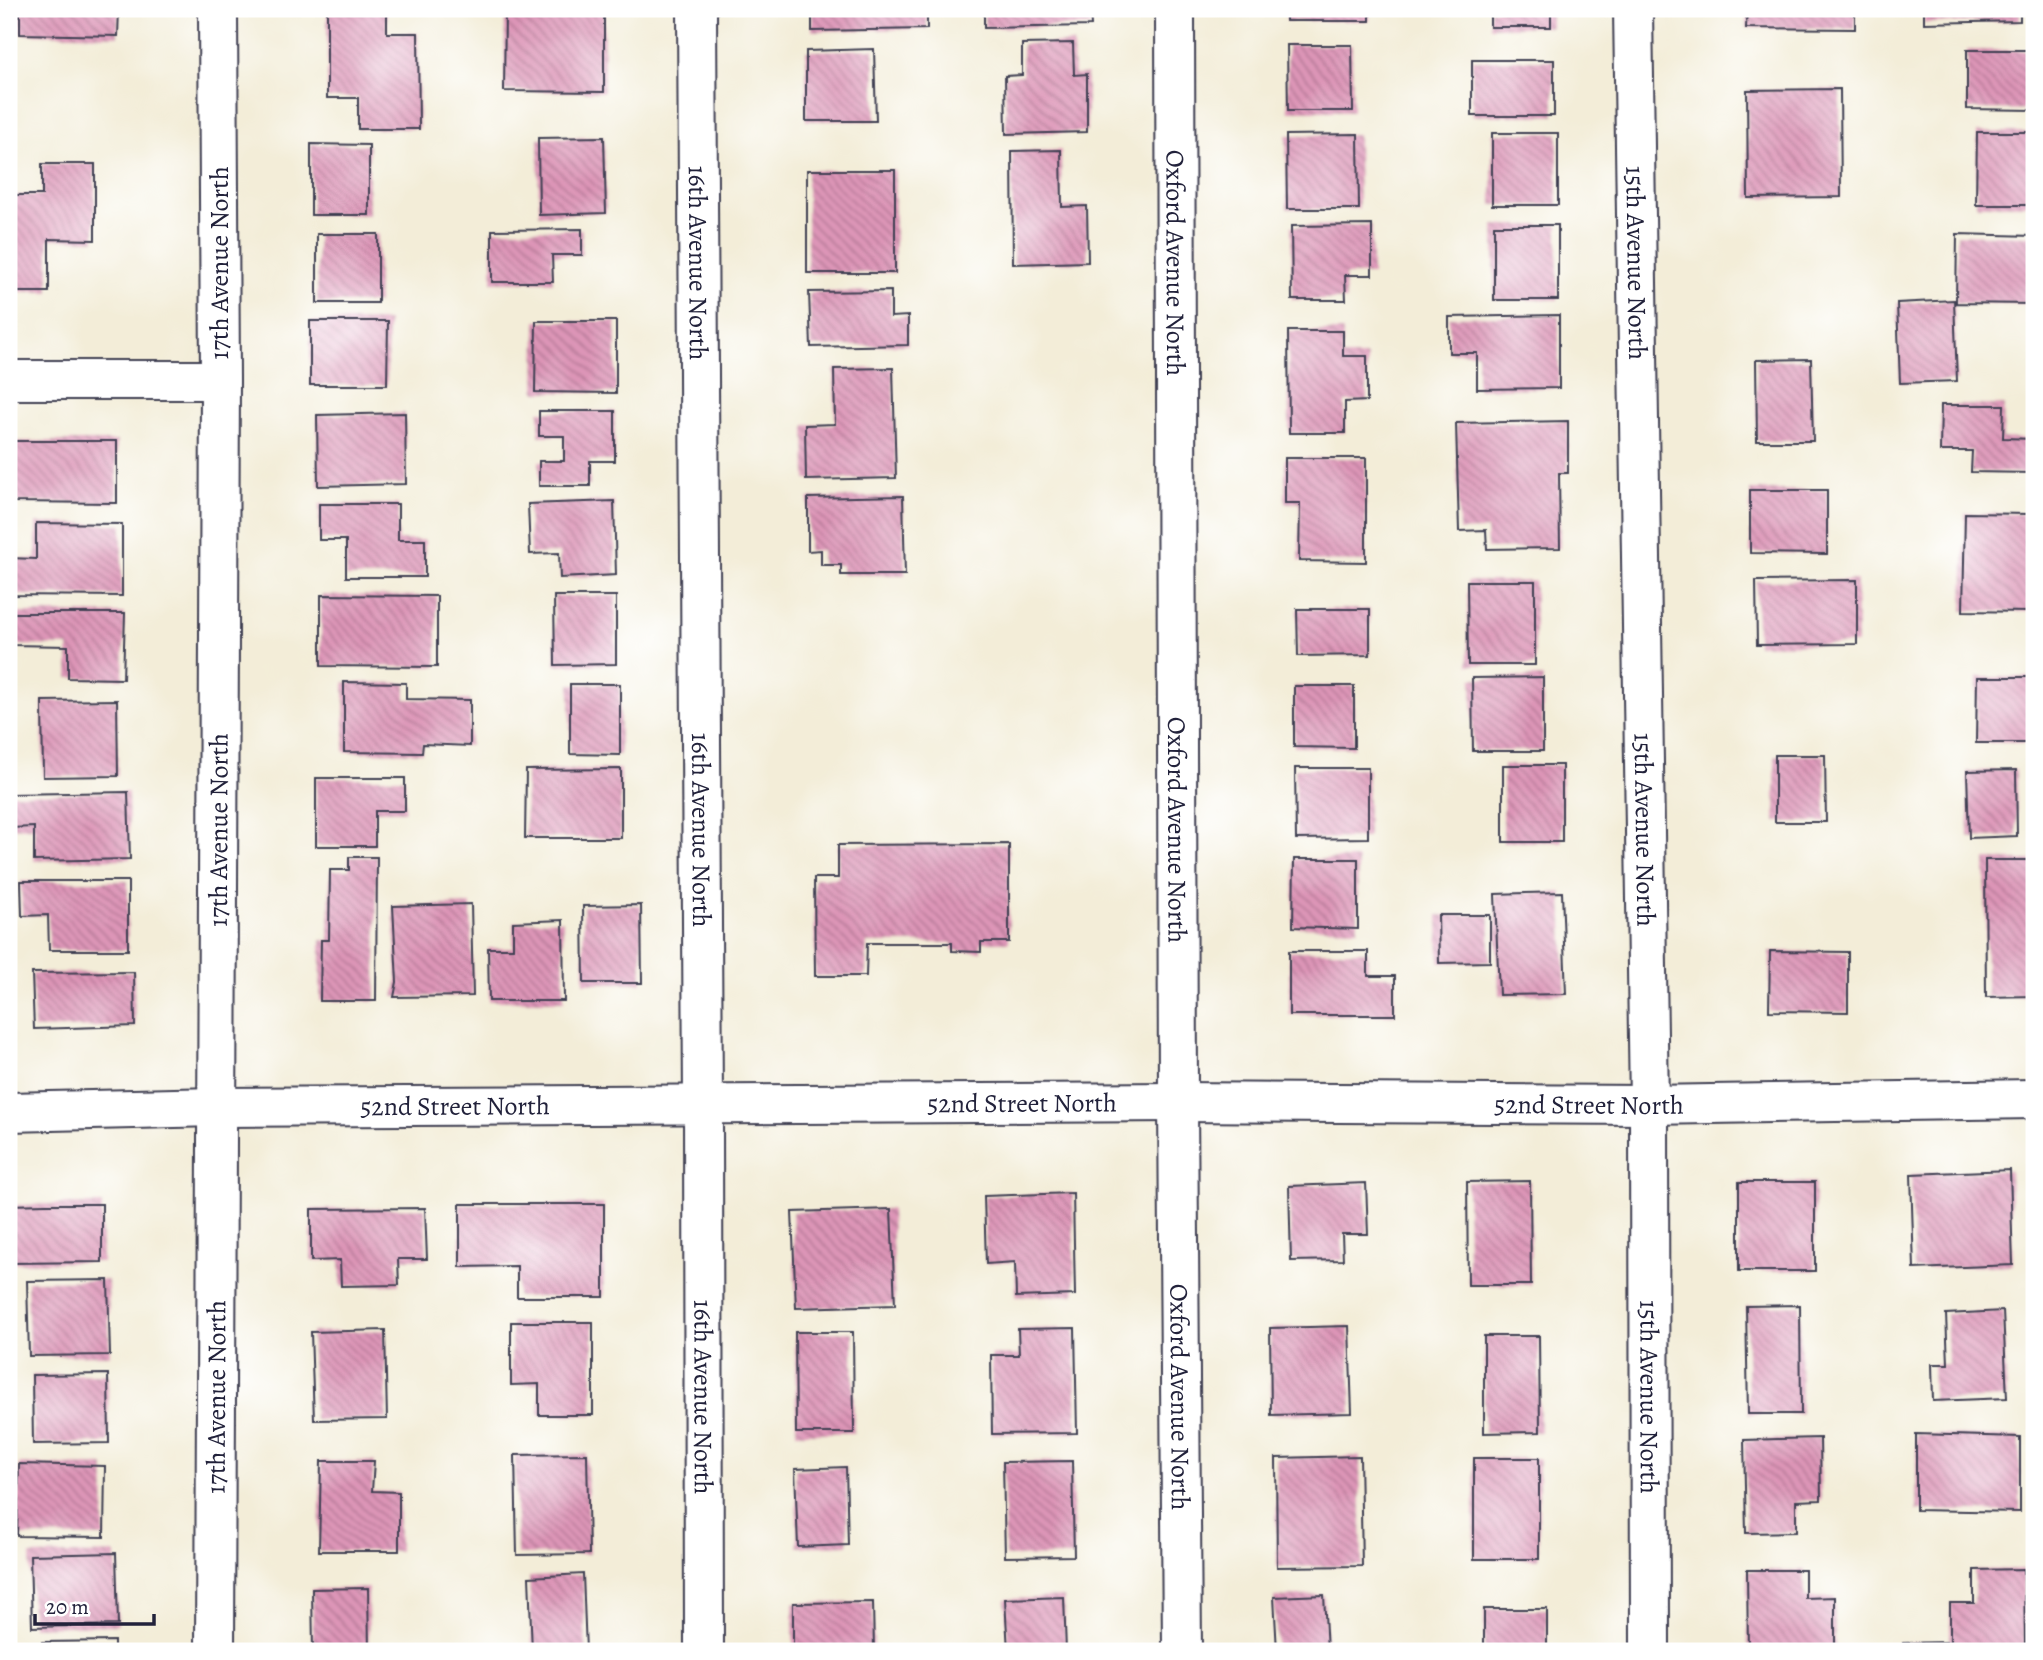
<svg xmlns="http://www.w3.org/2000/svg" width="2043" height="1660" font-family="Alegreya,serif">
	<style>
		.building { fill: url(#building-back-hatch) }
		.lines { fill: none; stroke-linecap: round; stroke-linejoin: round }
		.minor-casing { stroke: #414053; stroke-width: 42 }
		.minor { stroke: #fff; stroke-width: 38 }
		.labels { text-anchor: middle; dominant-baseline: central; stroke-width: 5; stroke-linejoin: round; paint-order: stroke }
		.street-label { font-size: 26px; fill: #22223b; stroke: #fff }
	</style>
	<defs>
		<pattern id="building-back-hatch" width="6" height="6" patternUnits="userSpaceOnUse" patternTransform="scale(1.75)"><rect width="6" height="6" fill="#dd95b7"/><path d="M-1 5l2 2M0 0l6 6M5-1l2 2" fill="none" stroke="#b37996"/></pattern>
	</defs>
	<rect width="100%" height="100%" fill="#fff"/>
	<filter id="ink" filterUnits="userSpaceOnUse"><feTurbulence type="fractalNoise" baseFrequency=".0143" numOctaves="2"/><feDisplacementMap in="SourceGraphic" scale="14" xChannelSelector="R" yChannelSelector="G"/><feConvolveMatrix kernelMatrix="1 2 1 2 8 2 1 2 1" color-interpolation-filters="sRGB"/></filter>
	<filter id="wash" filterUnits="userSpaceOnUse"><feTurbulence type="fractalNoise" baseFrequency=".00686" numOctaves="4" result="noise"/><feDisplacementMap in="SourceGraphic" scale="28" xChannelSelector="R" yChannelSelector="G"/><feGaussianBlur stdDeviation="1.57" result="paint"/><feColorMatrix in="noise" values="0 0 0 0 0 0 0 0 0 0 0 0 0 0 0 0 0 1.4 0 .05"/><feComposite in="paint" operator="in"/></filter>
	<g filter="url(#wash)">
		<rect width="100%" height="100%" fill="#f3edd8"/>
		<g id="blocks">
			<!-- building -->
			<path class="building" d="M20,9H119L118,36L20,34Z
				M327,9H387V33H418L419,129H358V98H327Z
				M812,9H927V29L812,31Z
				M984,9H1090L1091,26L984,28Z
				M1286,9H1370V21H1286Z
				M1490,9H1551V27H1490Z
				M1747,9H1855V29L1746,28Z
				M1924,9H2020V21L1924,23Z
				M505,11L604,12V92L504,91Z
				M1073,43L1074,75L1087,74V132L1006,134L1005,76L1022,75V44Z
				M1287,45H1352L1353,111H1288Z
				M874,49L876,121H806V51Z
				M1967,50H2033V110L1967,109Z
				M1472,60H1554V116H1472Z
				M1840,89L1841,197L1748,198L1747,90Z
				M1977,132H2033V205H1976Z
				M1492,133H1558V205H1492Z
				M1358,134L1359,209H1287L1286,135Z
				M604,137L606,213L539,215L538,138Z
				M311,144L369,145V215H311Z
				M1061,150L1062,207L1087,206L1088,262L1013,264L1012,151Z
				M42,164H95V240L49,239V292H9V195H42Z
				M807,170H895V273H807Z
				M1372,225V275H1345L1346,300H1292L1291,226Z
				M1494,225H1558V300H1494Z
				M582,229V255H552L553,282H492V230Z
				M317,234H378V303H317Z
				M1957,234L2034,236V304L1956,303Z
				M891,291V317L908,316V345L811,347L809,292Z
				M1954,300L1957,381L1900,383L1897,303Z
				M1559,315V388L1477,389V353H1449V317Z
				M310,321H388L387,385H310Z
				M536,321H616V393L535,392Z
				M1288,331H1343V356H1367V401L1345,402V433H1289Z
				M1811,359L1813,441H1757L1756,360Z
				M893,368L896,478L806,480L805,425L835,424L834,369Z
				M1941,405H2004L2003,438L2034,439V473L1971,472L1972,451H1940Z
				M539,411H615V461H590V486H539V461H564V436H539Z
				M405,413L406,484L318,486L317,415Z
				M1568,421V473H1559L1560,548L1487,549L1486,530L1459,531L1456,423Z
				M9,441H117V503L9,502Z
				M1285,458H1366V562L1299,561L1300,503H1285Z
				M1750,490H1827V554L1750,553Z
				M903,496L905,575H841V565H821V550L808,551V498Z
				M614,501L616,575L560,578L559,553L530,554L528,504Z
				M319,504H398V540H425V577H346V540H319Z
				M1965,513L2030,514L2029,612L1963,611Z
				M36,523L122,524V596L9,595V558L36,559Z
				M1857,580V644L1757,645L1756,581Z
				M1467,581H1535V665H1468Z
				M321,595L437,596V667L321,666Z
				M554,596H616V664L555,665Z
				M1297,609H1370V655L1298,656Z
				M12,613H125L123,679L68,678V646L11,645Z
				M1543,677V751H1473L1472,678Z
				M1977,677H2034V743H1976Z
				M344,682L406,683V699L470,700V746L423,744L422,753L344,752Z
				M570,684H620V755L570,754Z
				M1294,686H1354V748L1294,747Z
				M117,700L118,776L43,777L42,701Z
				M1775,755H1825L1826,822H1775Z
				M1503,765H1562V842H1503Z
				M1295,768H1368V838L1296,839Z
				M621,769V838H525L526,770Z
				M2016,770L2017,836L1969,838L1967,771Z
				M316,778H405V811H375V846H316Z
				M128,792L130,859L34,861V827L9,828V794Z
				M1009,844V942H981V952L952,951V943H867L866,976H815L814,878H838V845Z
				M349,857H377L376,1001H320L321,940H329L330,870H349Z
				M1294,859H1358V929L1293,927Z
				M1985,860H2034V996L1986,997Z
				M21,881H128V950H49L48,915L22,916Z
				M1562,892L1566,994L1499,995L1495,894Z
				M471,904L473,996L394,997L397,982L393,906Z
				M641,905L642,983H584L583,906Z
				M1438,915H1490V962L1439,963Z
				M563,920L564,1001H489L488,948H513V922Z
				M1289,951H1368V976H1395V1015H1289Z
				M1770,951L1848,952V1012L1769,1011Z
				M134,972L135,1026L34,1029L32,973Z
				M2010,1170L2013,1265L1914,1269L1911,1174Z
				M1530,1181L1531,1285H1468L1467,1182Z
				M1739,1182H1815V1271H1739Z
				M1366,1183L1368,1234H1342L1343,1260L1291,1261L1289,1186Z
				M1073,1193L1075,1295L1016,1297L1015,1262L986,1264L984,1196Z
				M46,1204H102V1262L9,1263V1205Z
				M460,1204H604V1297H517V1266L460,1267Z
				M425,1208L427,1259H398L399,1285L341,1286L340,1260L311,1261V1209Z
				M891,1209L895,1305L796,1308L792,1212Z
				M108,1280L110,1355L29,1356L27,1281Z
				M1800,1305L1801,1414H1748L1746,1306Z
				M2003,1311L2007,1398L1933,1401L1932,1364H1948L1946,1314Z
				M511,1322H593V1415H539V1384L511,1385Z
				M1349,1326L1352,1413L1271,1415L1270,1328Z
				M1075,1328L1077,1433L992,1434L991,1355H1019L1018,1329Z
				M385,1330L387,1419L314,1420L311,1332Z
				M795,1332H853L854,1433H796Z
				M1484,1336H1539L1540,1432L1484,1433Z
				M108,1374L109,1443L33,1444L32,1375Z
				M1916,1434L2020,1437V1512L1916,1510Z
				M1820,1438L1821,1500L1796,1501V1532L1746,1533L1744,1440Z
				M587,1454L589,1554L517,1555L515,1455Z
				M1360,1456L1362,1566L1277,1567L1276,1458Z
				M1474,1458H1539V1559H1474Z
				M321,1461H374L372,1491L399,1492V1551H319Z
				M1072,1461L1074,1556L1005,1557L1003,1462Z
				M19,1464L105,1466L104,1537L17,1536Z
				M846,1467L848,1545L798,1547L795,1469Z
				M116,1553L118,1625L32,1627L30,1555Z
				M2024,1569L2025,1651H1903V1643L1950,1642V1603H1974V1570Z
				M1747,1570H1805V1598L1835,1597V1651H1748Z
				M583,1574L586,1651H532L529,1577Z
				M368,1588L369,1651H313L312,1589Z
				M1324,1595L1327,1651H1277L1274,1597Z
				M1064,1597L1066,1651H1008L1005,1599Z
				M873,1602L874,1651H793V1603Z
				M1484,1609H1547V1651H1484Z
				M114,1641V1651H42V1642Z"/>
		</g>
	</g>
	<g filter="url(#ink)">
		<use href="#blocks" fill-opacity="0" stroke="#414053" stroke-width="2"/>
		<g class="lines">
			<defs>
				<g id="minor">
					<path id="s1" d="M697,9L703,1105L704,1651"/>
					<path id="s2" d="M1175,9L1178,1102L1182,1651"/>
					<path id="s3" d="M1633,9L1649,1105L1650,1651"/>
					<path d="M9,380H220"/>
					<path id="s4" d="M9,1112L216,1107L1178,1102L1649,1105L2034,1099"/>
					<path id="s5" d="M215,1651L220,380L218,9"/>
				</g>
			</defs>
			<!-- minor casing -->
			<use href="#minor" class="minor-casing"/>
			<!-- minor -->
			<use href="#minor" class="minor"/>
		</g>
	</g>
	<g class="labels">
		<!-- street labels -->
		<g class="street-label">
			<text transform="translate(219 263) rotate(-90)">17th Avenue North</text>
			<text stroke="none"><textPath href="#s1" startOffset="254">16th Avenue North</textPath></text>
			<text stroke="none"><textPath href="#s2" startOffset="254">Oxford Avenue North</textPath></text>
			<text stroke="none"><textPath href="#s3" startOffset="254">15th Avenue North</textPath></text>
			<text stroke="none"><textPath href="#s5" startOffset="821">17th Avenue North</textPath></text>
			<text stroke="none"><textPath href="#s1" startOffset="821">16th Avenue North</textPath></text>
			<text stroke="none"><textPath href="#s2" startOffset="821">Oxford Avenue North</textPath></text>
			<text stroke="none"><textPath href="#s3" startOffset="821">15th Avenue North</textPath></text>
			<text stroke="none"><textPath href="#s4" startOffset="1013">52nd Street North</textPath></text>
			<text stroke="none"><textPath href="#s4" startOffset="1580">52nd Street North</textPath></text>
			<text stroke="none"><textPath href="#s4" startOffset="446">52nd Street North</textPath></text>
			<text stroke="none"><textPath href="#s5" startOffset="254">17th Avenue North</textPath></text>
			<text stroke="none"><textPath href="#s1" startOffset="1388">16th Avenue North</textPath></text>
			<text stroke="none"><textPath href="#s2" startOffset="1388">Oxford Avenue North</textPath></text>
			<text stroke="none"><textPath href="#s3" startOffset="1388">15th Avenue North</textPath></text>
		</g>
	</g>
	<!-- margin -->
	<rect width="2043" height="1660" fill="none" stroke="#fff" stroke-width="35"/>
	<!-- scale -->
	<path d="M35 1614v10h119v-10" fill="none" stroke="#22223b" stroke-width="3.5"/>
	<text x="46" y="1614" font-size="21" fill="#22223b" stroke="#ffffff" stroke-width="5" paint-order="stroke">20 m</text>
</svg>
